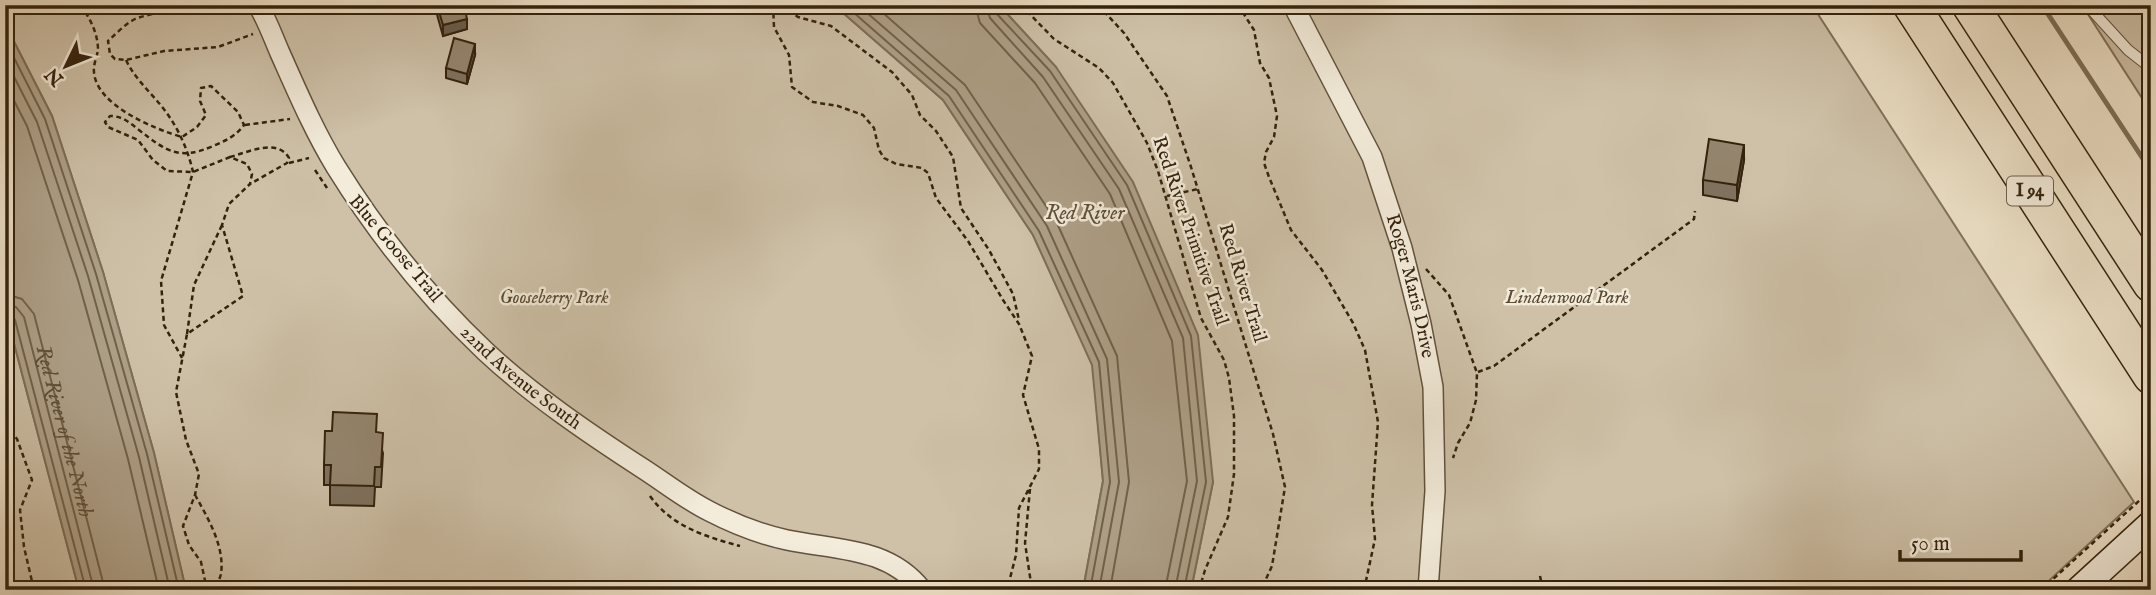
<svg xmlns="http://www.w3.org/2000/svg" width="2156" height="595" font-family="'IM FELL English',serif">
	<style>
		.green { fill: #cec1a8; stroke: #81725b; stroke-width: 2 }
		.water { fill: #aea088; stroke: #7d6e57; stroke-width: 2 }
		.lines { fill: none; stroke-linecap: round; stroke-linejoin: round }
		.shore { stroke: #71614b; stroke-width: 2 }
		.stream { stroke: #7d6e57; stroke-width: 5 }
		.lane-casing { stroke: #62523c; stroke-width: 12 }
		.street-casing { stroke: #62523c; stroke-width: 22 }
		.secondary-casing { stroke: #34220e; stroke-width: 29 }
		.highway-casing { stroke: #34220e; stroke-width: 38 }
		.path { stroke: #34220e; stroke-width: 2.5; stroke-dasharray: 5 3.5; stroke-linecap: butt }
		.lane { stroke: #f3ecdb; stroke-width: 10 }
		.street { stroke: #f3ecdb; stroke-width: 19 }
		.secondary { stroke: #f3ecdb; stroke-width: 26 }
		.highway { stroke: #ede1c7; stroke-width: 35 }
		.wall { fill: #7f725f; stroke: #34220e; stroke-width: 2 }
		.shaded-wall { fill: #685d4d; stroke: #34220e; stroke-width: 2 }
		.building { fill: #94856e; stroke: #34220e; stroke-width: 2 }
		.labels { text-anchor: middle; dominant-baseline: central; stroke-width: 5; stroke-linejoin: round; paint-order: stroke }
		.shield { fill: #f3ecdb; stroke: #6d5f4c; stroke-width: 2 }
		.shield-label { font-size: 18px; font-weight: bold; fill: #34220e }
		.street-label { font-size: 19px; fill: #34220e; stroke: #f3ecdb }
		.park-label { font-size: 19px; font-style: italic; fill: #5a4a34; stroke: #f3ecdb }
		.water-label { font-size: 21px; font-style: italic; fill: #5f4e39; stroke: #f3ecdb }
	</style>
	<rect width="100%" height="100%" fill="#ede1c7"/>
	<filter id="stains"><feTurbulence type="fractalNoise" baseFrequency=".00286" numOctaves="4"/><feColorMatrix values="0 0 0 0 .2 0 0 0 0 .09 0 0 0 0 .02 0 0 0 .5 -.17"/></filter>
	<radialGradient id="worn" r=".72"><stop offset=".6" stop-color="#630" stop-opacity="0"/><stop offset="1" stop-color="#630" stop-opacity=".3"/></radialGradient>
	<!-- green -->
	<path class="green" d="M5,5H834L943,100L1033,235L1093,365L1103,481L1083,590H186L154,453L103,272L52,116L5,24Z
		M999,5H1812L2134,502L2039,590H1191L1213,482L1056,67Z
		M2082,5H2151V112Z
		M5,309L79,590H5Z"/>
	<!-- water -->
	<path class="water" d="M834,5H999L1056,67L1133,182L1198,335L1213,482L1191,590H1083L1103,481L1092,365L1033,235L943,100Z
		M5,24L52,116L103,272L154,453L186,590H79L5,309Z"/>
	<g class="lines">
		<!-- shore -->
		<g class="shore">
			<path d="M845,5L949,96L1039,231L1099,362L1110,482L1090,590"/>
			<path d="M858,5L956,90L1047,226L1107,359L1119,482L1099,590"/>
			<path d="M874,5L965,85L1056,221L1117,356L1129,482L1110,590"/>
			<path d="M975,5L980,23L1035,83L1110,194L1172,341L1187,481L1165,590"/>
			<path d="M986,5L990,18L1043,77L1119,189L1183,338L1197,481L1175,590"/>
			<path d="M994,5L996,13L1050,71L1127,185L1191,336L1206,482L1184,590"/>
			<path d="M5,40L45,119L96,274L147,454L179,590"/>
			<path d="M5,59L37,122L88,276L139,457L170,590"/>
			<path d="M5,83L27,126L78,280L128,459L159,590"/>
			<path id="s1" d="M5,294L22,299L34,314L105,590"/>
			<path d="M5,305L16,307L24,317L94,590"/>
			<path d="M5,314L12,315L15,320L86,590"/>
		</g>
		<!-- stream -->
		<path class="stream" d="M2042,5L2151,171"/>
		<defs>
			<path id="lane" d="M2087,5L2128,50L2151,68"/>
			<g id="street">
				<path id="s2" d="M258,5C267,20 273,37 280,53C297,91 314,131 336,167C377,233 429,298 485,351C532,395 588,433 642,468C664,482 685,499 709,511C734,524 759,534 787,540C836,550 889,547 922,590"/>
				<path id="s3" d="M1293,5L1372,157L1402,248L1421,324L1433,387L1435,491L1428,590"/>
			</g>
			<path id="secondary" d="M2079,590L2151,524"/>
			<path id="highway" d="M1911,5L2151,376
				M1970,5L2151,284"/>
		</defs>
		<!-- lane casing -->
		<use href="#lane" class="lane-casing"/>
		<!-- street casing -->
		<use href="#street" class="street-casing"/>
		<!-- secondary casing -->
		<use href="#secondary" class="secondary-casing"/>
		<!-- highway casing -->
		<use href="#highway" class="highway-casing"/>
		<!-- path -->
		<path class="path" d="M81,5C90,19 98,33 98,50C97,57 93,65 94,72C96,105 154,129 182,137L197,127L206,115L200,101L201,88L211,86L238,112L244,125C236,136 225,141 213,146C179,161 166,151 139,130C129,122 122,116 110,116L105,122L108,127L138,140L153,160L167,171L193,172L230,157L247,164L252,174L250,184L229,204L222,225L243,296L187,334L176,392L186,440L199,474L195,495L183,526L189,545L201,562L207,590
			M166,5C158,16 146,14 135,19C125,24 116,34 108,41L110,54L115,59L126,60L164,51L218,47L253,34
			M773,5L774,27L789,55L792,87L813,102L838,106L863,115L874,128L879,150L884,158L896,164L922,168L928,173L936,198L968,241L1003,300L1019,324L1032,356L1023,395L1039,449V469L1019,508L1016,555L1007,590
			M782,5L798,17L831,26L892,72L912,95L920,115L936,131L953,157L961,208L989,250L1013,294L1019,320
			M1021,5L1054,39L1099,68L1113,83L1129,111L1147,143L1158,171L1201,318L1224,360L1229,378L1234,416V474L1228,517L1205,570L1199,590
			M1098,5L1124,33L1167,96L1191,167L1273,434L1285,487L1272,566L1261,590
			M1238,5L1254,30L1260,63L1269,78L1277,116L1274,137L1266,152L1264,163L1269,177L1291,230L1322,270L1353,323L1365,350L1378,422L1372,505L1375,539L1364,590
			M126,60C136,81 153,94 166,112C179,130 188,150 193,172L161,281L164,325L182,358
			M245,125L290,119
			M230,157C248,152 278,138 289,158L287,163L250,184
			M289,163L309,158
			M315,170L327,188
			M1167,196L1198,189
			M1426,269L1449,295L1477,373L1476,400L1470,423L1458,443L1453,458
			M187,334L194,285L222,225
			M1478,372L1494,366L1694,219L1695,211
			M5,424L17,439L32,480L20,510L24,547L34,590
			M1030,489L1025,543L1032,590
			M195,495C208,518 225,547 221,574C220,579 216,585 214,590
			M650,496C671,526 706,537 740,546
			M1540,576L1543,590
			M2041,590L2151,490"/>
		<!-- lane -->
		<use href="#lane" class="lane"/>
		<!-- street -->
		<use href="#street" class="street"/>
		<!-- secondary -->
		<use href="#secondary" class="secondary"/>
		<!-- highway -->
		<use href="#highway" class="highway"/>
	</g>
	<!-- wall -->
	<path class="wall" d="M436,5H464L467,29L443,36L436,11Z
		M475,55L467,84L446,78V68Z
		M1744,160L1737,201L1703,195V180Z
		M332,431L377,433L383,453L381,487H375L374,506L330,505V485H324V465Z"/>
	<!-- shaded-wall -->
	<path class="shaded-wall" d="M467,19V29L443,36V25Z
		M475,44V55L467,84V74Z
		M1744,145V160L1737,201V185Z"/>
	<!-- building -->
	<path class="building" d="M437,5H464L467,19L443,25Z
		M454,38L475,44L467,74L446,68Z
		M1709,139L1744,145L1737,185L1703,180Z
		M333,412L377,414L376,432L383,433L381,467H375L374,486L330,485L331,465H324L325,431H332Z"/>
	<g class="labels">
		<!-- shield labels -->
		<rect class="shield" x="2007" y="176.5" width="46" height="29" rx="5"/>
		<g class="shield-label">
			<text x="2030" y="191">I 94</text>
		</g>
		<!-- street labels -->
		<g class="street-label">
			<text transform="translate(1190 231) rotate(71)">Red River Primitive Trail</text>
			<text transform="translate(395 249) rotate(50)">Blue Goose Trail</text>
			<text transform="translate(1242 283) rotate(73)">Red River Trail</text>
			<text stroke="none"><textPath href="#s3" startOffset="306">Roger Maris Drive</textPath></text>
			<text stroke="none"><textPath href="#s2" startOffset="462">22nd Avenue South</textPath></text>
		</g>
		<!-- park labels -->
		<g class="park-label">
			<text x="554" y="298">Gooseberry Park</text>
			<text x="1567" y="298">Lindenwood Park</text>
		</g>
		<!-- water labels -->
		<g class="water-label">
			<text x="1085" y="213">Red River</text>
			<text stroke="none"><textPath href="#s1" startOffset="158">Red River of the North</textPath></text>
		</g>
	</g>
	<!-- margin -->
	<rect width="2156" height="595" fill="none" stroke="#ede1c7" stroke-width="28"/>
	<rect x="7" y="7" width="2142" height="581" fill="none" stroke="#34220e" stroke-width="3.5"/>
	<rect x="14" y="14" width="2128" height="567" fill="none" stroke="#34220e" stroke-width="2"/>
	<!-- north arrow -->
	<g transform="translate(66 66) rotate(227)" stroke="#f3ecdb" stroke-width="5" paint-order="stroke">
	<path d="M0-5L12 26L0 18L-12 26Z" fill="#34220e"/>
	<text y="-10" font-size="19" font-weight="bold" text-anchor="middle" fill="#34220e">N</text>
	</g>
	<!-- scale -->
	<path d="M1900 550v10h121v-10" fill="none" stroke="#34220e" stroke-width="3.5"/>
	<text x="1911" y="550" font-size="21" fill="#34220e" stroke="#f3ecdb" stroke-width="5" paint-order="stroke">50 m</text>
	<rect width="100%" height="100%" filter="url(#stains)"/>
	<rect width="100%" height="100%" fill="url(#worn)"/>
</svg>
